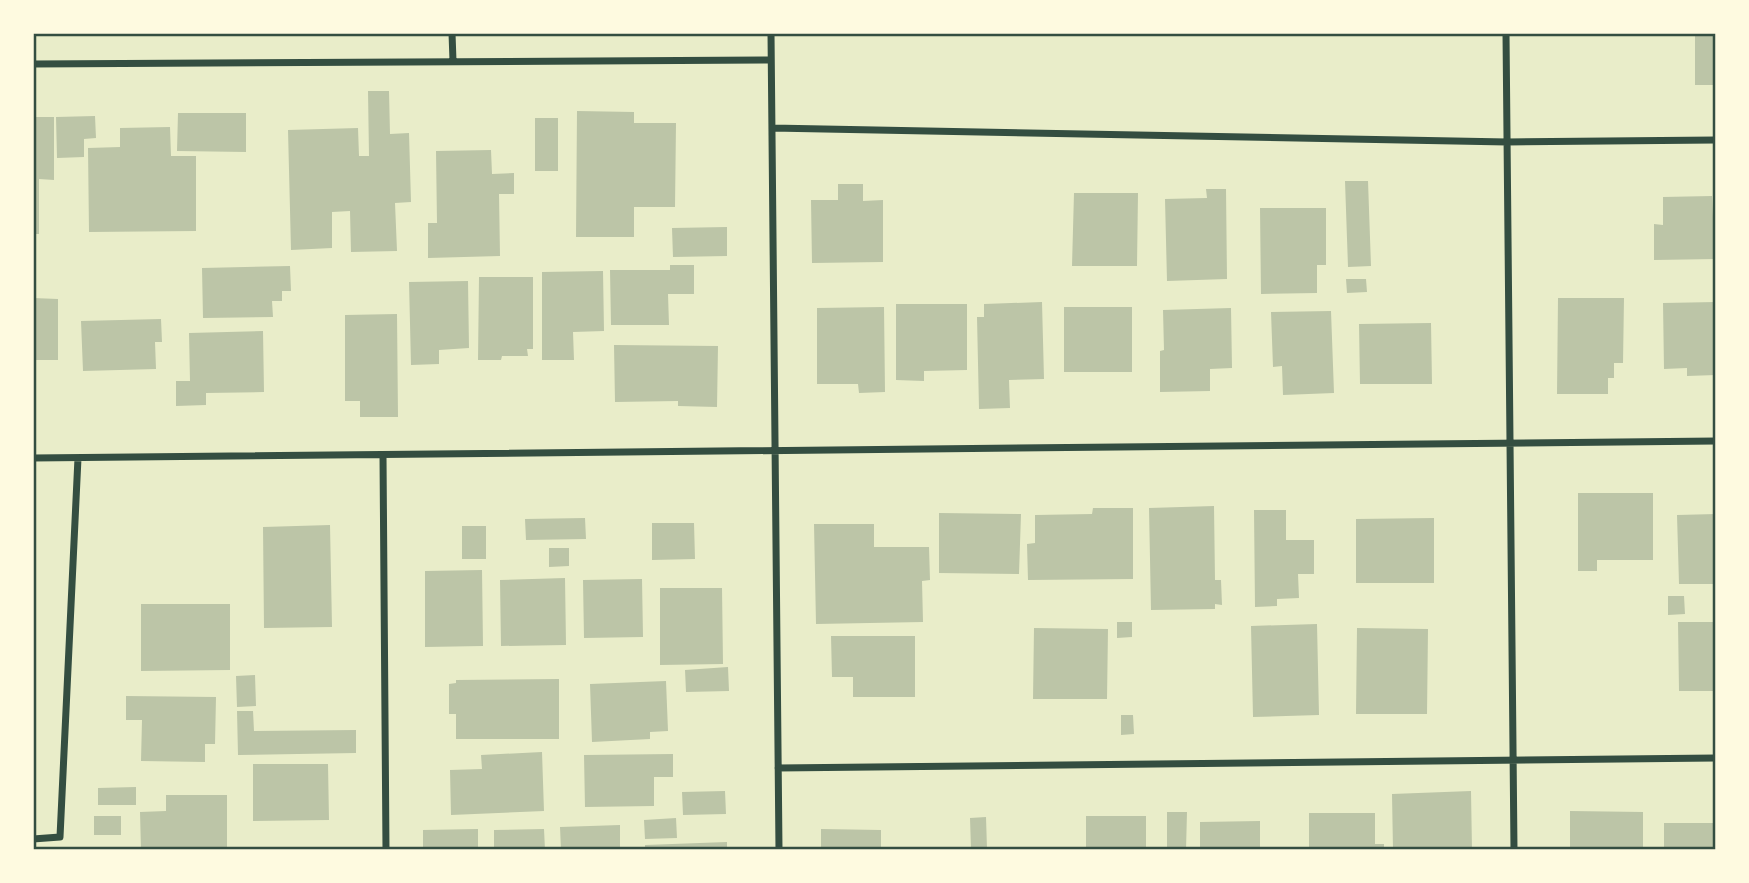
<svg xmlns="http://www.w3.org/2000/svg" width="1749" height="883" font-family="Jost,sans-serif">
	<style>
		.building { fill: #bcc5a7 }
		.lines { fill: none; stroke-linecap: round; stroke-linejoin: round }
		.minor { stroke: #344e41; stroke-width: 7 }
		.neatline { fill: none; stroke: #344e41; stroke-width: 2.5 }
	</style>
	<rect width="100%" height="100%" fill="#e9edc9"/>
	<!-- building -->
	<path class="building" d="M1695,33H1716V85H1695Z
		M368,91H389L390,134L409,133L411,202L395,203L397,251L351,252L350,211L332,212V248L291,250L288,130L358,128L359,156H369Z
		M577,111L634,112V123H676L675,207H634V237H576Z
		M178,113H246V152L177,151Z
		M95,116L96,138L84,139V157L57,158L56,117Z
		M34,117H54V180L39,179V234H33Z
		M535,118H558V171H535Z
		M170,127L171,156H196V231L89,232L88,148L120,147V128Z
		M491,150L492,174L514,173V194H499L500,256L428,258V223H437L436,151Z
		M1345,181H1368L1371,266L1348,267Z
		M838,184H863V201L883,200V262L812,263L811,200H838Z
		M1206,189H1226L1227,279L1167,281L1165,199L1207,198Z
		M1074,193H1138L1137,266H1072Z
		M1712,196L1713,217H1716V259L1654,260V224L1663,225V197Z
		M1260,208H1326V265H1317V293L1261,294Z
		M727,227V256L673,257L672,228Z
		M670,265H694V294H668L669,325H611L610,270H670Z
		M290,266L291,291H282V301H272L273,317L203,318L202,268Z
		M603,271L604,331L573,332L574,360H542V272Z
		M479,277H533V349H527L528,356H502L501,360H478Z
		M1346,279H1366L1367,292L1347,293Z
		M468,281L469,348L439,350V364L411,365L409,282Z
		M33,298L58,299V360H33Z
		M1558,298H1624L1623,363H1614V378H1608V394H1557Z
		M1042,302L1044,379L1009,380L1010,408L979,409L977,317H984V304Z
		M1716,302V375L1687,376V368L1664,369L1663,303Z
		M896,304H967V370L924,371V381L896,380Z
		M884,307L885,392L859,393L858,384H817V308Z
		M1064,307H1132V372H1064Z
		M1231,308L1232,368L1210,369V391L1160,392V351L1164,350L1163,310Z
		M1331,311L1334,393L1283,395L1282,366L1273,367L1271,312Z
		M397,314L398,417H360V401H345V315Z
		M161,319L162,342H155L156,369L83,371L81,321Z
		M1431,323L1432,384H1360L1359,324Z
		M263,331L264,392L206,393V405L176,406V381H190L189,333Z
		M614,345L718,346L717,407L678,406V401L615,402Z
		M1578,493H1653V560H1597V571H1578Z
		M1214,506L1215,580H1221L1222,605L1215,604V609L1151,610L1149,508Z
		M1093,508H1133V579L1028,580L1027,544L1035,543V515L1092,514Z
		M1254,510H1286V540H1314V574H1298L1299,598L1277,599V606L1255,607Z
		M939,513L1021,514L1019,574L939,573Z
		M1716,514V584H1679L1677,515Z
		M585,518L586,539L526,540L525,519Z
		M1434,518V583H1356V519Z
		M652,523H694L695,559L652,560Z
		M814,524H874V547H929L930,580L922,581L923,622L816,624Z
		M330,525L332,627L264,628L263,527Z
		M462,526H486V559H462Z
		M549,548H569V566L549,567Z
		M482,570L483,646L425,647V571Z
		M565,578L566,645L501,646L500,580Z
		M642,579L643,637L584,638L583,580Z
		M660,588H722L723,664L660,665Z
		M1668,596H1684L1685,614L1668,615Z
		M141,604H230V670L141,671Z
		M1117,622H1132V637L1117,638Z
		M1678,622H1716V691H1679Z
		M1317,624L1319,715L1253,717L1251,626Z
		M1034,628L1108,629L1107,699H1033Z
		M1357,628L1428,629L1427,714H1356Z
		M831,636H915V697H853V677H832Z
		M728,667L729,691L686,692L685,670Z
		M255,675L256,706L237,707L236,676Z
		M559,679V739H456V714H449V684L456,683V680Z
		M666,681L668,731L650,732V739L592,742L590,684Z
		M126,696L216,697L215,744H205V762L141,761L142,720H126Z
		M237,711H253L254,731L356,730V753L238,755Z
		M1121,715H1133L1134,734L1121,735Z
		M542,752L544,811L451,815L450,770L482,769L481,755Z
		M673,754V777H654V806L585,807L584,755Z
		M253,764H328L329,820L253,821Z
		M136,787V805H98V788Z
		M725,791L726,814L683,815L682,792Z
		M1471,791L1472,850H1393L1392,794Z
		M166,795H227V850H141L140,812L166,811Z
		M1570,811L1643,812V850H1570Z
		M1167,812H1187L1186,850H1167Z
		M1309,813H1375V844H1384V850H1309Z
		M94,816H121V835H94Z
		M1086,816H1146V850H1086Z
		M986,817L987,849H971L970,818Z
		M676,818L677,838L645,839L644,820Z
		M1260,821V850H1200V822Z
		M1664,823H1716V850H1664Z
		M620,825V850H561L560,827Z
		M478,829V850H423V830Z
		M544,829L545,850H494V830Z
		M821,829L881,830V850H821Z
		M727,842V850H645V845Z"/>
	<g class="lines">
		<!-- minor -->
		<path class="minor" d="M452,33L453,61
			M771,33L779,850
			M1506,33L1514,850
			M33,64L771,60
			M772,128L1507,142L1716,140
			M383,455L386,850
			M33,458L1716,441
			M778,768L1716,758
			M33,839L60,837L78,458"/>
	</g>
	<!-- border -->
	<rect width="1749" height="883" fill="none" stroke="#fefae0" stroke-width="70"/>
	<rect x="35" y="35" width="1679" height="813" class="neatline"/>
</svg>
